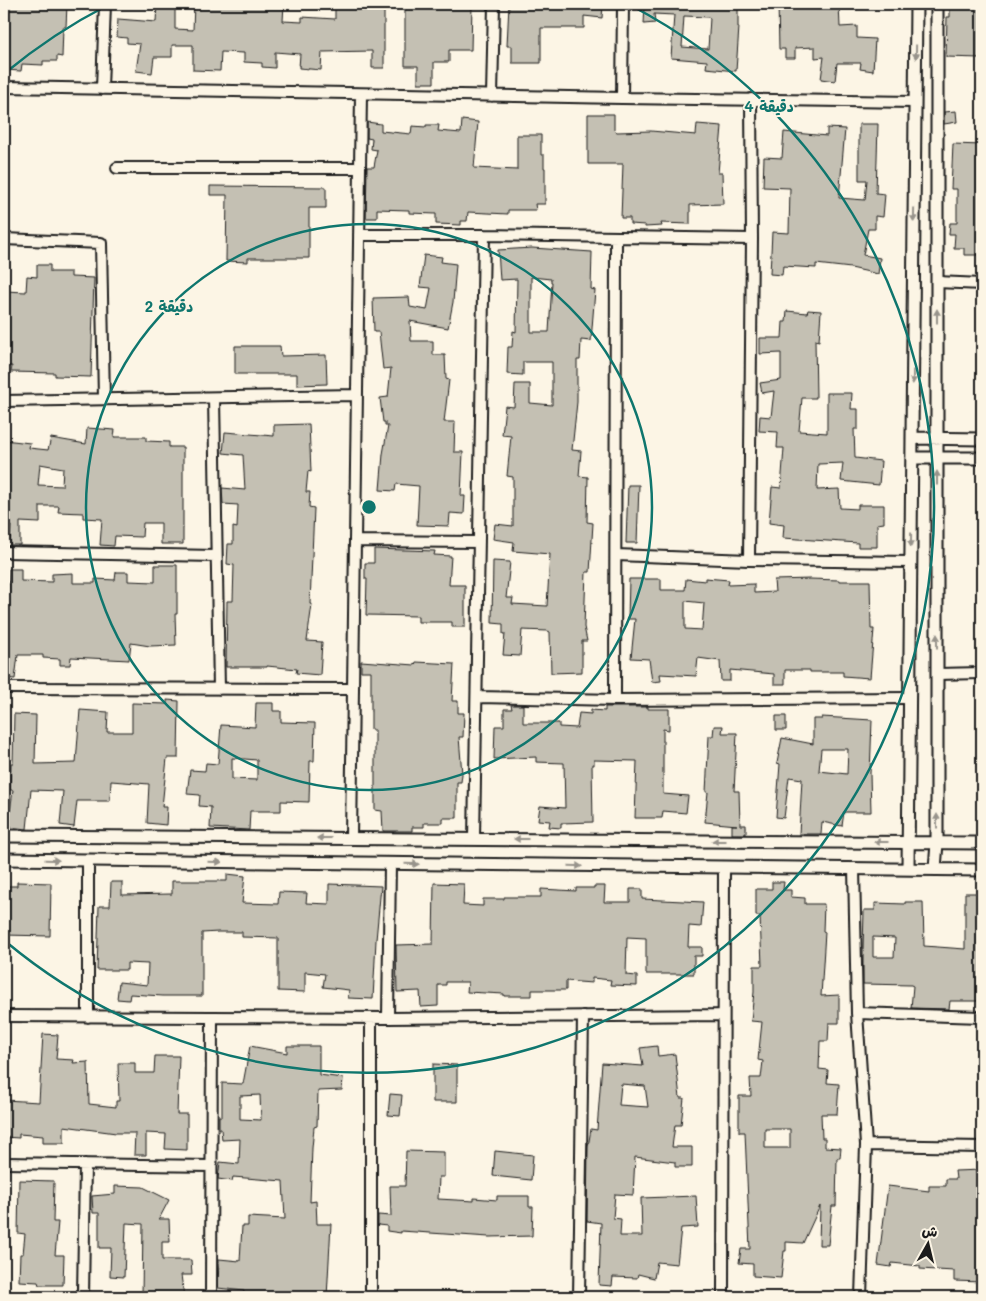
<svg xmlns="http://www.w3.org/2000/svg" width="986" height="1301" font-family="Mali,'Playpen Sans Arabic',sans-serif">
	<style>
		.building { fill: #c4c0b3; stroke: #1c1c1c; fill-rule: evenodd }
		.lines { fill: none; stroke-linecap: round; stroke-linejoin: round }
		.minor-casing { stroke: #1c1c1c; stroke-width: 14 }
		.tertiary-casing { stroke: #1c1c1c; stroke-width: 15 }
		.minor { stroke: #fcf5e5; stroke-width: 10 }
		.tertiary { stroke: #fcf5e5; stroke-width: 11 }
		.oneway { fill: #97938b }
		.ring { fill: none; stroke: #0f766e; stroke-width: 2.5 }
		.centre { fill: #0f766e; stroke: #fcf5e5; stroke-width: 2.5 }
		.ring-label { font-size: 15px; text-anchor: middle; font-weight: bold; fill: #0f766e; stroke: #fcf5e5; stroke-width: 4; stroke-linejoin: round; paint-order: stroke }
	</style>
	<rect width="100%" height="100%" fill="#fcf5e5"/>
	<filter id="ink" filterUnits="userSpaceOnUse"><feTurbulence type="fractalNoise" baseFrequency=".02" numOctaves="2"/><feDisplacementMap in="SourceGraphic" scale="10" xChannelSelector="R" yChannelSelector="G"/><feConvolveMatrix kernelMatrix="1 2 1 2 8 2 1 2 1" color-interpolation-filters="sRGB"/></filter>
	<g filter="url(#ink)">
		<!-- building -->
		<path class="building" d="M4,4H67L66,27H63L62,57L57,56V61H43V65L22,64L21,71L4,70Z
			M157,4H175V29L193,30L194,4H284L283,21L302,22V17L335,19V4H384V68H372V51L322,52L321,70L299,68L300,54L275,52V68L262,67V63L244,62V53L221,52L220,71L193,70V45H172V57H154L152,73L136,71L140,44L127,43V38L117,37L118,19L156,22Z
			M405,4H472L471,50H449V62H434V83H418V66H405Z
			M509,4H603L602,18L584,16V28H541V63H512V46H507Z
			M645,4H738V27H739L736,71L706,68L707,61L671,58L674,15L654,14L655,23L644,24ZM684,16L708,17L710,18L708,49L682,47Z
			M778,4H839L840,27L857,26V38L875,39L873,71L860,69L861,63H837L835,81L821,79L824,57L815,58V47L795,48V58H785V49H779Z
			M950,4H982V49H981L980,58L946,57L947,17H950Z
			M956,111L957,122L944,124V112Z
			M588,114H614V130L617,132L651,131L696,135L697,124L722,126L718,173H722L723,204L690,205V224L661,223L662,226L645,227V225L630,224V218H621L623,164H588Z
			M462,120L478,122L474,168L517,170V135H541V155H544V168H545V204H535L536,210H508V214L468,212L467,221H461V225L436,224V214L409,213V210L377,209V218H366L367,167H374L377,150L371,149L372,139L367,138V122L381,124V131L411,134L412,126L426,127V125H439L438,131L461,133Z
			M859,124H878L876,193L885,194L883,217L875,216V229H868L863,255L880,258L878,274L851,268L816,264V268L783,266L782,275L770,274L772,232L789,233L790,188L763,187L764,157L782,158L784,132L827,136V128L845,129L839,198L865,200L867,180H859Z
			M953,144L982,145V255H964V248H954L955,234H949L950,223H957V189H951Z
			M210,186L326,187V208H309V258H248V262L226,261L227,195H210Z
			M532,248L592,252L591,289L595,290L591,341L581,340L580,360H577V402L572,450L581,451L579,476L588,477L587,522L593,523L590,572H586L584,627L587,641H582V672L551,673L550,632L548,631L522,630L520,656L503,655L505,634H503V624L492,623L493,561L510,562L506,598H513L512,604L547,606L550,554L513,551L514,542L493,539L495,524L513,526V477L507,476L511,436L502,435L505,406L514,407L515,384H530V403L552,405V362H523V375L507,374L508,347H512L513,331L516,332L517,279L500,280L498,250ZM531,277L551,279V282H552L549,332H531Z
			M424,255L442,257L441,262L456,264L453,302L448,328L410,321L411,341H433V355H445L446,379L449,380L444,422H455L454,452H463L461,496H465L464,514L450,513L449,526L417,525L419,486L396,484L395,491L380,490L383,454L388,426H385V422H383L380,398L388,397L391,368L383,369L379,332H374L373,298L409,297L410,307L427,310L431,288L420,287Z
			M37,265H50V272H71V277L94,278L91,377L55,376V373L11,372L12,366H4V291L26,292L27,276L37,277Z
			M808,310L821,311L819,341L815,340L816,398H802L799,431L827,433V393H852L851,409H858V429H854L855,458L881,461L879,485L841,481L843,463L818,464L817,490L839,489L840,508L858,509V505H884V523L877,524V547H858V543L783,538L784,525L769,523L772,487L781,488L784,448H777L778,432L759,431L760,416L771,417L774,391L762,393L760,383L781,380V353L760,354V338H782L783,322H786L787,311L807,313Z
			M235,346H280L281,356L326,355L327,384L297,385V374H235Z
			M309,424L311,472L308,471L306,492H310L309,507L314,508L310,604H312L307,641L322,642L320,675L296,673L297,669L267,666V667H226L227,601H233L234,565L227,564L228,544H233V527L237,528L238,505L223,504L222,488L245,490L243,455L223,453L225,432L274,436V425Z
			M87,428L115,430L114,437H146V441L169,442V447H183V544H161V523H143L142,537L115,536L114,546L100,545L102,519L83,518V513L58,512L59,506H40V523L20,522V545H10L11,526H4V440L30,443L29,448L48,450L51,438L86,444ZM40,464L63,468L62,486L38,485Z
			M628,485H639L637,543H626Z
			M374,549L435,551L434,555L451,556L449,585H465V627H452V622H418V616L366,615L367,579H365V563H374Z
			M155,565H177V614H175L176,645L150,646L131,643L129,660L71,657L70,665H60V659L43,658V655H18L15,679L4,678V666H6L9,569H21V581L52,582V574L73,573V583H95V579L115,580L116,572H128V581L155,582Z
			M705,578L729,580L728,585L754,584V593L775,592L774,580L810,579L839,580V581H870L871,629H874L870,678L843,676V672H810V670H785V684H774V674L730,670V681H721L720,661L698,658L696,676L660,674L661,681L652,682L649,659L631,658L635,619H628L629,579H661V590H685L686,579L705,581ZM685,601L704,603L702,630L685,629Z
			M361,661L415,665L416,662L454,664L452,701H458V713H464L463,737H459L462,774L461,782H457V818H443V823H424V827H412V831H383L382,811L375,810V730H371V671H361Z
			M167,700L179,701L178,758H167L162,807H167L166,825L147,823L149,784L111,781L110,801H77L74,827L60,825L63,791L31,790L27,829L8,827L13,790H10L11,763H13L14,714L36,715L35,764L76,763L80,710L108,712L107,732H132V703L167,704Z
			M256,703H273V711H281V722L315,723L314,761H310L309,802L281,801V811H250L249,830L210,828L211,807L199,806L200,795L187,794L190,770L205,771L206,763L218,764L221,725L255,727ZM232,758L257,760V780L232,779Z
			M511,705H523V723H559V727L577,728L579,713L591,714V710L605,711V707H648V709H669V730L663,729V794L688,796L686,813L663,811L662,818H635L637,761L594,760V765H592L593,822L561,823V828L549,827L550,821L538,820L540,806L565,808L564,763L536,762V757L494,759L495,726H504V709H512Z
			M776,716H786V730H776Z
			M822,717L872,720L870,774L871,812H844L842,826L822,822L821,834H799L802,779L789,777L784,818L776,817L780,764L777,763L782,738L813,744V719H822ZM821,749H848L847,774L819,771Z
			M714,726H723L722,733H737L734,791H739L740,825H746V834H732V825H737L705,822L708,792H706L709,736H713Z
			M227,874L245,876L242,903L278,904L279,892L307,893L306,903L329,904V884L381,886L376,940L373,999L348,998L349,990L323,987L325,974L305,972V992L278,991V938L242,937V932H218L202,933V996H163L130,994L129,1000L117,999L119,982L147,985L148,964L127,963V970H97L99,906H110L111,882H122V895L172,894V881H227Z
			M17,882L51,883L50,936L4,935V886H17Z
			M772,882H784L783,890H791V897L805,898V904H824L823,931L825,932L821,996L839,995V1023H829L828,1041H820L819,1069L828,1070L827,1083L839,1084L837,1114H821L822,1138H825V1147L841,1148L840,1158H837L836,1206H832L828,1245H819L820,1206L803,1243L786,1242V1251H784L781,1278L753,1276V1264L739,1263L741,1249H750L745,1132H739V1096H751L750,1078H761L763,1061L758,1060L762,1022L751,1021L754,992V966H762L760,916H756V889H772ZM765,1129H790V1148H765Z
			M434,883L464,884L463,905L483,906V899H504V897H541V889L576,891V888H594V886H605L604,902H630V889H642V899L703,902L701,927L689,926L688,947H702V956H694V974H646V938L627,937L626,975L637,976V986L610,985L611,980L592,978V983L566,981V990H532V996H504V994L467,992L468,982H446V985H438V1006L421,1007L420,991L397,992L396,945L433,944Z
			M965,893H982V1001H950L949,1009L911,1008L913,986L911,985L863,984V949L864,910H875V903L905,904V902H923L924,946L965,949ZM873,937L895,938L894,957H873Z
			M43,1034L58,1035L56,1059L74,1060L73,1063L88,1062L89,1104L116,1107V1101H119L118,1063H135V1073H154L155,1056H179L177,1114H187V1150L165,1149L166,1134L146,1133V1155H134L135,1133H116L64,1126V1143H43V1136L19,1134V1138L4,1137L5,1100L39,1102Z
			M250,1046L287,1053V1046H319V1075L343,1078L342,1090L318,1091L317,1126L314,1127L312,1148L310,1202L316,1201L317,1224H331L327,1297H243L244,1291L218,1288L219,1259L240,1261L242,1226H248V1217L285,1219L283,1181L233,1177L232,1181L218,1179L220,1162L239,1164L240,1139L222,1140L221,1129H219V1116H222V1083L243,1084ZM260,1095L261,1120L240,1119V1096Z
			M657,1046L658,1056L675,1054L680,1098H684L681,1125H675L672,1147H692V1167H675V1162L635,1157L633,1195L615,1194L613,1218L621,1219L620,1236H642L641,1198L696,1196L698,1227L681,1228L677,1264L657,1262L654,1278L638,1274L637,1278L613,1277L612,1286L599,1285L601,1223L587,1221L588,1147L591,1129L597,1130L602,1063L643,1066L640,1048ZM621,1084L645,1086L648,1107L619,1105Z
			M433,1064L457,1065V1102H433Z
			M390,1094L402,1095L400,1116L388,1115Z
			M406,1151L444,1152V1177H439L438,1199L474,1201V1198L497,1200V1196H529V1207H533L532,1236L489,1237L401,1231V1233L387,1231V1226L378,1225V1215L391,1216L390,1186H405Z
			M495,1151L533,1155L531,1180L493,1176Z
			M982,1170V1282L954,1281V1271L920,1269V1266L892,1263L891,1267L878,1265L888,1186L929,1191V1186H946V1179H956L955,1171Z
			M19,1180L54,1181L53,1222H58L55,1255H64L63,1285H39L38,1282L19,1281L20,1254H23L25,1234L18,1233Z
			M115,1186L143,1187L169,1200L159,1219H169L170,1242H162V1260H191L192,1275H181L184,1297H142L143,1224L126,1223L124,1277L110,1276L111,1248H99V1213H93L92,1196L115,1194Z"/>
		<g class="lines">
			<defs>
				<path id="minor" d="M4,87L622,98L915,102
					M102,89L105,4
					M492,96L494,4
					M622,98L623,4
					M117,168H360
					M359,235H484L752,239
					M4,239L101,243L104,399
					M937,282L982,284
					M214,398L219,689
					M4,401L357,395
					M355,541L479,542
					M4,552L216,556
					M616,555L749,560L911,562
					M749,560L752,239L751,99
					M937,674L982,673
					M4,688L353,689
					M477,697L615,700L910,698
					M615,700L616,237
					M351,838L361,94
					M474,839L484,235
					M88,860V1017
					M854,868L857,1013L866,1145L861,1297
					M857,1013L982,1017
					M4,1016L388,1018L723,1015
					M388,1018L390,864
					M866,1145L982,1147
					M4,1163L211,1166
					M83,1297L85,1164
					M211,1297L212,1017
					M371,1297V1018
					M579,1297L583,1016
					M723,1297L724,867"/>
				<path id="tertiary" d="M912,438L982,439
					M912,458H982
					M4,836L982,843
					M4,859L982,870
					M908,869L916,4
					M935,869L937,843V4"/>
			</defs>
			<!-- minor casing -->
			<use href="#minor" class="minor-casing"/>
			<!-- tertiary casing -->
			<use href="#tertiary" class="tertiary-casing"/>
			<!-- minor -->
			<use href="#minor" class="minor"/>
			<!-- tertiary -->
			<use href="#tertiary" class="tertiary"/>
		</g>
		<!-- one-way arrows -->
		<defs><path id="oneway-solid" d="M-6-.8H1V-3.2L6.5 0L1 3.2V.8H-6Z" transform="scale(1.25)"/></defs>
		<g class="oneway">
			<use href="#oneway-solid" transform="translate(916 52) rotate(91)"/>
			<use href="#oneway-solid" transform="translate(914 215) rotate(91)"/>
			<use href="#oneway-solid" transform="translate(937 316) rotate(-90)"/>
			<use href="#oneway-solid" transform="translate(913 377) rotate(91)"/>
			<use href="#oneway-solid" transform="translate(937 478) rotate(-90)"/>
			<use href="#oneway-solid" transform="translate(911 540) rotate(91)"/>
			<use href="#oneway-solid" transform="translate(937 641) rotate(-90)"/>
			<use href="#oneway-solid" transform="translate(937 821) rotate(-90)"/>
			<use href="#oneway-solid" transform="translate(324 838) rotate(-180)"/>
			<use href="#oneway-solid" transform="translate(521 839) rotate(-180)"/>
			<use href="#oneway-solid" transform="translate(719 841) rotate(-180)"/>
			<use href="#oneway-solid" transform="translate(881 842) rotate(-180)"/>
			<use href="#oneway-solid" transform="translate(52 860) rotate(1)"/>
			<use href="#oneway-solid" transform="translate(215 862) rotate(1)"/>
			<use href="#oneway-solid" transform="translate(412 864) rotate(1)"/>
			<use href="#oneway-solid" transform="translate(575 866) rotate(1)"/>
		</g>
	</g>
	<!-- distance rings -->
	<g class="ring">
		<circle cx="369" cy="507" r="283"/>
		<path d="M5 73A566 566 0 0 1 108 5M630 5A566 566 0 1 1 5 941"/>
	</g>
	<circle cx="369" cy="507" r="8" class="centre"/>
	<g class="ring-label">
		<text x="769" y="112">4 دقيقة</text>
		<text x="169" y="312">2 دقيقة</text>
	</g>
	<!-- margin -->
	<rect width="986" height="1301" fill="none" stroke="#fcf5e5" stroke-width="20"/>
	<rect x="10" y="10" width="966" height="1281" fill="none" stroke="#1c1c1c" stroke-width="2" filter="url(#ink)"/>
	<!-- north arrow -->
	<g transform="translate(928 1244) rotate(8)" stroke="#fcf5e5" stroke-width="4" paint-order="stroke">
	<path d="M0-4L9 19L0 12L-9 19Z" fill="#1c1c1c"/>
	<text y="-8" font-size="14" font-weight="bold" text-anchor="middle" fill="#1c1c1c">ش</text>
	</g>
</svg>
